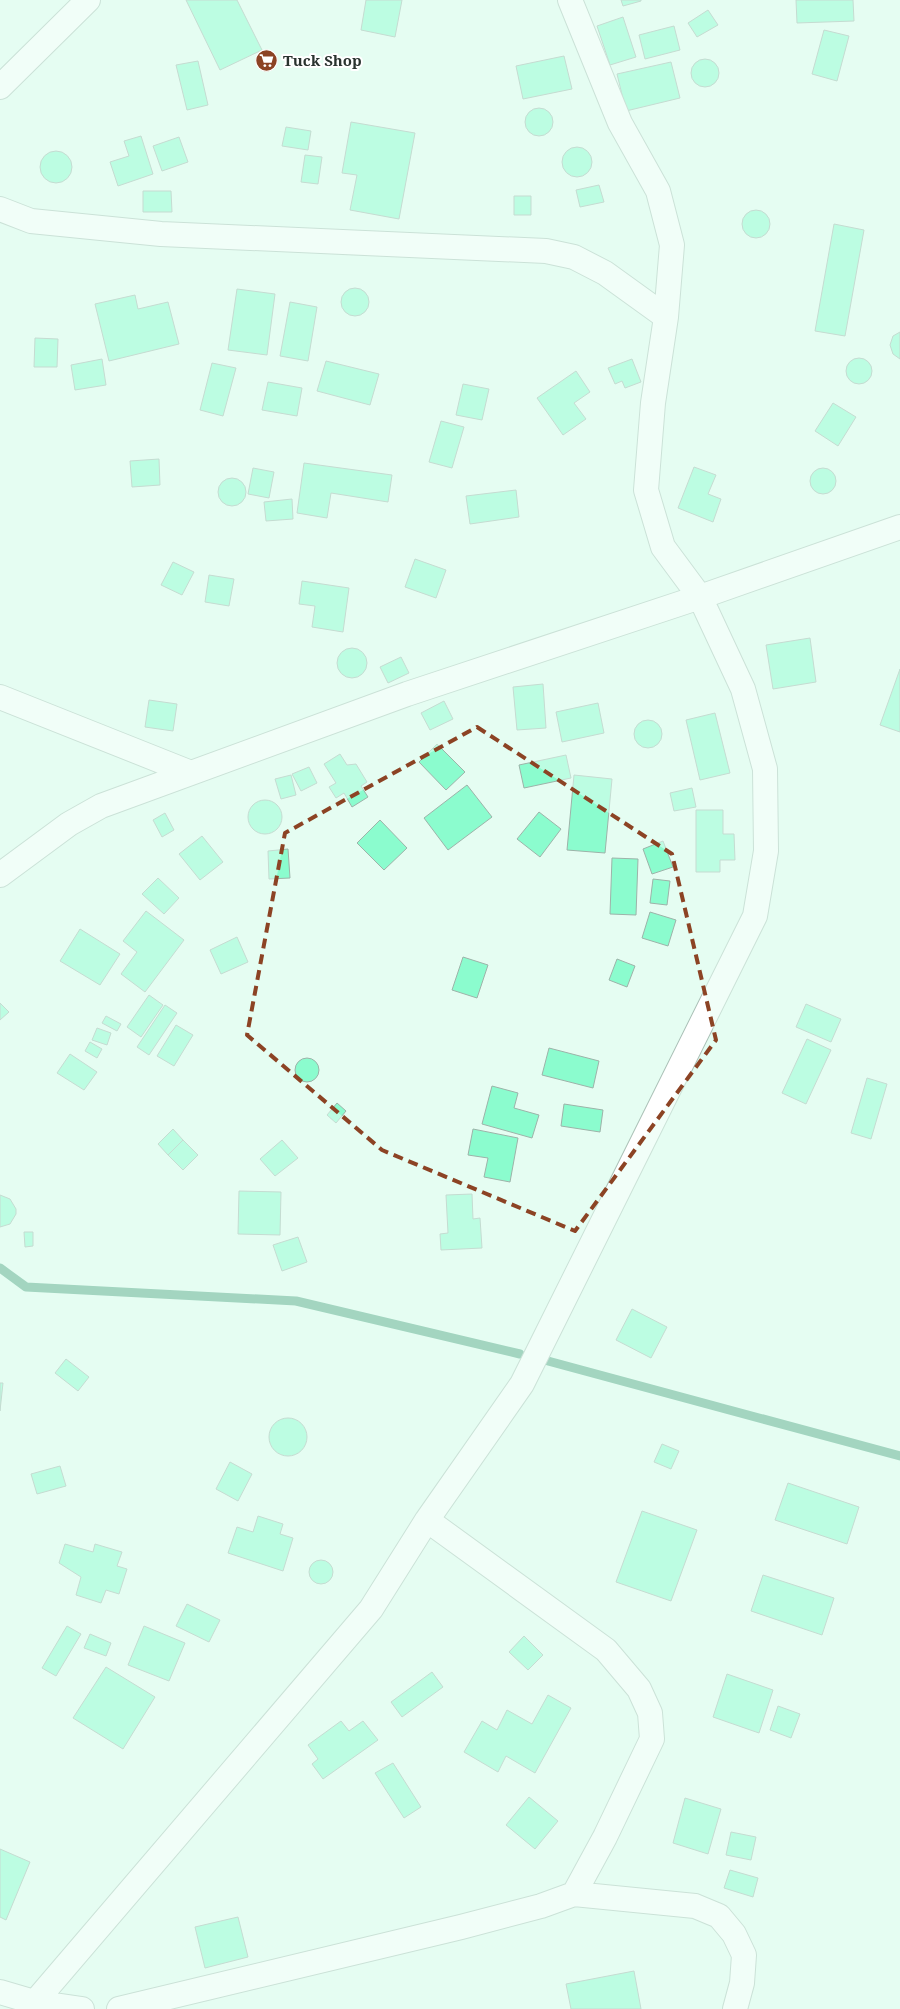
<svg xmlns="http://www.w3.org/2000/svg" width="900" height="2009" font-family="'Noto Serif',serif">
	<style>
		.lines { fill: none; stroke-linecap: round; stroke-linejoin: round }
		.stream { stroke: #52a484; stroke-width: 9 }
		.building { fill: #8bfcce; stroke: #9db3a9 }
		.minor-casing { stroke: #abc1b7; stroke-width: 26 }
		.minor { stroke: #fff; stroke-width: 24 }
		.marked { fill: none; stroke: #8c4324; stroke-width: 4; stroke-dasharray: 10 6; stroke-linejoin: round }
		.labels { text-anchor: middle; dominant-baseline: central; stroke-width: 4; stroke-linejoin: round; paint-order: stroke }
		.poi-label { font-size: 15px; font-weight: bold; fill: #2a332f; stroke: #fff; text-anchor: start }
	</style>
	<rect width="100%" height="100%" fill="#e5fdf2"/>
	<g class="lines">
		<!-- stream -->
		<path class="stream" d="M0,1268L26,1287L296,1301L520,1354
			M548,1361L900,1456"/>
	</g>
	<!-- building -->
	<path class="building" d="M186,0H237L262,50L220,70Z
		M366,0H402L395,37L361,30Z
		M621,0H641V1L623,6Z
		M796,0H853L854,21L797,23Z
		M708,10L718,25L697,37L688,23Z
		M623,17L636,57L610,65L597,26Z
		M674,26L680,50L645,59L639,35Z
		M824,30L849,36L837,81L812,74Z
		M564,56L572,89L523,99L516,66Z
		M691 73a14 14 0 1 1 28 0a14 14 0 1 1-28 0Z
		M198,61L208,105L187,110L176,65Z
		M671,62L680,98L626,111L617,74Z
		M525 122a14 14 0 1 1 28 0a14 14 0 1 1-28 0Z
		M351,122L415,133L399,219L350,210L357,175L342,173Z
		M286,127L311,131L308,150L282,146Z
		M141,136L153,174L118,186L110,162L129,156L124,141Z
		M179,137L188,162L162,171L153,146Z
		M562 162a15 15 0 1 1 30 0a15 15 0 1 1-30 0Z
		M40 167a16 16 0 1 1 32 0a16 16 0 1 1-32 0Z
		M305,155L322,157L318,184L301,182Z
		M599,185L604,202L580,207L576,190Z
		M143,191H171L172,212H143Z
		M514,196H531V215H514Z
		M742 224a14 14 0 1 1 28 0a14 14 0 1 1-28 0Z
		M834,224L864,230L845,336L815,331Z
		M341 302a14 14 0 1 1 28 0a14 14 0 1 1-28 0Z
		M237,289L275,294L267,355L228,350Z
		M135,295L138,309L168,302L179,344L109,361L95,304Z
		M290,302L317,307L308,361L280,356Z
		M900,332V359L893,354L890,345L893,336Z
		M35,338L58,339L57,367H34Z
		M846 371a13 13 0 1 1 26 0a13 13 0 1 1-26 0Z
		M102,359L106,385L75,390L71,365Z
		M632,359L641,382L625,388L622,381L615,384L608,368Z
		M326,361L379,374L370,405L317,391Z
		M212,363L236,368L223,416L200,410Z
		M576,371L590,392L574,403L586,419L563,435L537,398Z
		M268,382L302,388L297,416L262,410Z
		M463,384L489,389L482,420L456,415Z
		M833,403L856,417L838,446L815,431Z
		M441,421L464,427L452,468L429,462Z
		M159,459L160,485L132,487L130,461Z
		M304,463L392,475L388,502L331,493L327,518L297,513Z
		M694,467L716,475L708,494L721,499L713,522L678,508Z
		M810 481a13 13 0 1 1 26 0a13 13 0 1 1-26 0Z
		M253,468L274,472L269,498L248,494Z
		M218 492a14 14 0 1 1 28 0a14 14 0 1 1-28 0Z
		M516,490L519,517L470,524L466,496Z
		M292,499L293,519L266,521L264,502Z
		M415,559L446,570L436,598L405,587Z
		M173,562L194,572L182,595L161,585Z
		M209,575L234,579L229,606L205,602Z
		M302,581L349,588L343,632L312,627L315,606L299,604Z
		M810,638L816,682L773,689L766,645Z
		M337 663a15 15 0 1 1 30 0a15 15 0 1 1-30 0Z
		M401,657L409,673L388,683L380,667Z
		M900,669V732L880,725Z
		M543,684L546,728L517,730L513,687Z
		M149,700L177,704L173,731L145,727Z
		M444,701L453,719L430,730L421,713Z
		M598,703L604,733L562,742L556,712Z
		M715,713L730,773L700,780L686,720Z
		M634 734a14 14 0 1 1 28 0a14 14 0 1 1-28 0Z
		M437,744L465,772L446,790L419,762Z
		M340,754L347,765L356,764L367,782L361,786L368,797L352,807L344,793L336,798L329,787L336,783L324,764Z
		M566,755L571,778L524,788L519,765Z
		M309,767L317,783L301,791L292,774Z
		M291,775L296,795L281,799L275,779Z
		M574,775L612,779L605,853L567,850Z
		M467,785L492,817L448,850L424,818Z
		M692,788L696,807L674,811L670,793Z
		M248 817a17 17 0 1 1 34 0a17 17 0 1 1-34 0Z
		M696,810H723V834H734L735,860H720V872H696Z
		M539,812L561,829L540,857L517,839Z
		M165,813L174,830L162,837L153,820Z
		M380,820L407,848L384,870L357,843Z
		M202,836L223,862L200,880L179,854Z
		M663,841L673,867L652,874L643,849Z
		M288,849L290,878L269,879L268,851Z
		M612,858L638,859L636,915L610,914Z
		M158,878L179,898L164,914L142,894Z
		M653,879L670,881L667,905L650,903Z
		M146,911L184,940L145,992L121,974L137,952L123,941Z
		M650,912L676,920L668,946L642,938Z
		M80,929L120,954L100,985L60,961Z
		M237,937L248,962L221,974L210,950Z
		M463,957L488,965L477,998L452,990Z
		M617,959L635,966L627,987L609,980Z
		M149,995L163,1005L141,1037L127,1027Z
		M0,1003L9,1012L0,1020Z
		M806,1004L841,1019L831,1042L796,1027Z
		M165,1005L177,1013L149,1055L137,1047Z
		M106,1016L121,1024L117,1031L102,1023Z
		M176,1025L193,1035L174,1066L157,1056Z
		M97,1028L111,1033L107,1045L92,1040Z
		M807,1039L831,1050L806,1104L782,1093Z
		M90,1042L102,1049L97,1058L85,1051Z
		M549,1048L599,1061L593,1088L542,1075Z
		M70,1054L97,1072L84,1090L57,1073Z
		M295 1070a12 12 0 1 1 24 0a12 12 0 1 1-24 0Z
		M867,1078L887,1084L871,1139L851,1133Z
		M492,1086L518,1093L514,1108L539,1115L532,1138L482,1124Z
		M337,1103L346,1111L336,1123L327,1115Z
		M564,1104L603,1110L600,1132L561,1126Z
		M173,1129L183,1140L168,1155L158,1144Z
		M473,1129L518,1138L510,1182L484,1177L488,1158L468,1155Z
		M183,1140L198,1155L183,1170L168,1155Z
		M282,1140L298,1158L275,1176L260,1159Z
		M239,1191L281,1192L280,1235L238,1234Z
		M472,1194L473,1219L480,1218L482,1248L441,1250L440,1234L448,1233L446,1195Z
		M0,1195L10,1199L16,1209V1214L10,1224L0,1227Z
		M24,1232H33V1246L25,1247Z
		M298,1237L307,1262L282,1271L273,1245Z
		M632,1309L667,1327L651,1358L616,1340Z
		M66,1359L89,1377L78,1391L55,1373Z
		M0,1383H3L0,1411Z
		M269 1437a19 19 0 1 1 38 0a19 19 0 1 1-38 0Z
		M662,1444L679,1451L671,1469L654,1462Z
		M230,1462L252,1474L238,1501L216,1489Z
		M60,1466L66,1486L37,1494L31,1474Z
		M788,1483L859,1507L847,1544L775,1520Z
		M642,1511L697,1530L671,1601L616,1582Z
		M258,1516L283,1524L280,1534L293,1538L283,1571L228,1553L237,1527L253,1532Z
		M65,1544L93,1552L95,1544L122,1552L117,1566L127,1569L119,1594L106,1590L101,1603L76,1595L81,1577L59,1563Z
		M309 1572a12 12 0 1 1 24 0a12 12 0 1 1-24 0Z
		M763,1575L834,1598L822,1635L751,1611Z
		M187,1604L220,1620L209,1642L176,1626Z
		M67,1626L81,1634L56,1676L42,1668Z
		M144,1626L185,1643L169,1681L128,1665Z
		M90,1634L111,1643L106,1656L84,1648Z
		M524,1636L543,1655L528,1670L509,1652Z
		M106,1667L155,1697L123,1749L73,1718Z
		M432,1672L443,1687L402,1717L391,1702Z
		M727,1674L773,1690L759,1733L713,1717Z
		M548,1695L571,1708L535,1773L506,1756L498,1772L464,1752L482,1721L497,1730L507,1710L532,1724Z
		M778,1706L800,1714L791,1738L770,1730Z
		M341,1721L349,1731L363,1721L378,1740L323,1779L312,1764L318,1759L308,1745Z
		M393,1763L421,1807L404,1818L375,1773Z
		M529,1797L558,1821L535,1849L506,1825Z
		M685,1798L721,1809L708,1854L673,1843Z
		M731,1832L756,1837L751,1860L726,1855Z
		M0,1849L30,1862L6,1920L0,1917Z
		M730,1870L758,1878L753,1897L724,1888Z
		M238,1917L248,1957L205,1968L195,1927Z
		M634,1971L641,2009H571L566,1984Z"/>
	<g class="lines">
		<defs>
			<path id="minor" d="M0,87L88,0
				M0,209L31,221L161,234L546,251L574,257L605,273L666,317
				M0,697L191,773
				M0,875L69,824L101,806L407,694L700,597L900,527
				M427,1520L606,1650L639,1689L650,1713L652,1739L605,1837L574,1894
				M0,1992L34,2002L82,2009
				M29,2009L371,1609L427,1520L522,1384L755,916L766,851L765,769L743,689L700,597L663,547L646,490L653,403L666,317L672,245L658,191L620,123L570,0
				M119,2009L461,1927L541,1906L574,1894L695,1906L719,1916L734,1934L744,1955L742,1983L735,2009"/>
		</defs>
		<!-- minor casing -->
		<use href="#minor" class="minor-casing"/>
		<!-- minor -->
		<use href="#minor" class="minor"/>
	</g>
	<!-- marked area -->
	<path d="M0 0H900V2009H0ZM477,727L672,854L716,1040L575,1231L382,1150L247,1035L285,833Z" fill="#e5fdf2" fill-opacity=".55" fill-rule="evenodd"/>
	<path class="marked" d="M477,727L672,854L716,1040L575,1231L382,1150L247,1035L285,833Z"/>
	<!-- icons -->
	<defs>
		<symbol id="supermarket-disc" viewBox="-11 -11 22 22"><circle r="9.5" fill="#8c4324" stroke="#fff"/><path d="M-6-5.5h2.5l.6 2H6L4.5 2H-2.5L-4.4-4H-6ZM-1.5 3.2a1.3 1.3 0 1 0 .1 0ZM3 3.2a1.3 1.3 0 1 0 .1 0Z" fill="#fff"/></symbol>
	</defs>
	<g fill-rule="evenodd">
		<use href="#supermarket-disc" x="254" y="48" width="25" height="25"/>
	</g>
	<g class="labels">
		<!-- poi labels -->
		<g class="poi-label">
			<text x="283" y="60">Tuck Shop</text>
		</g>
	</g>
</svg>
